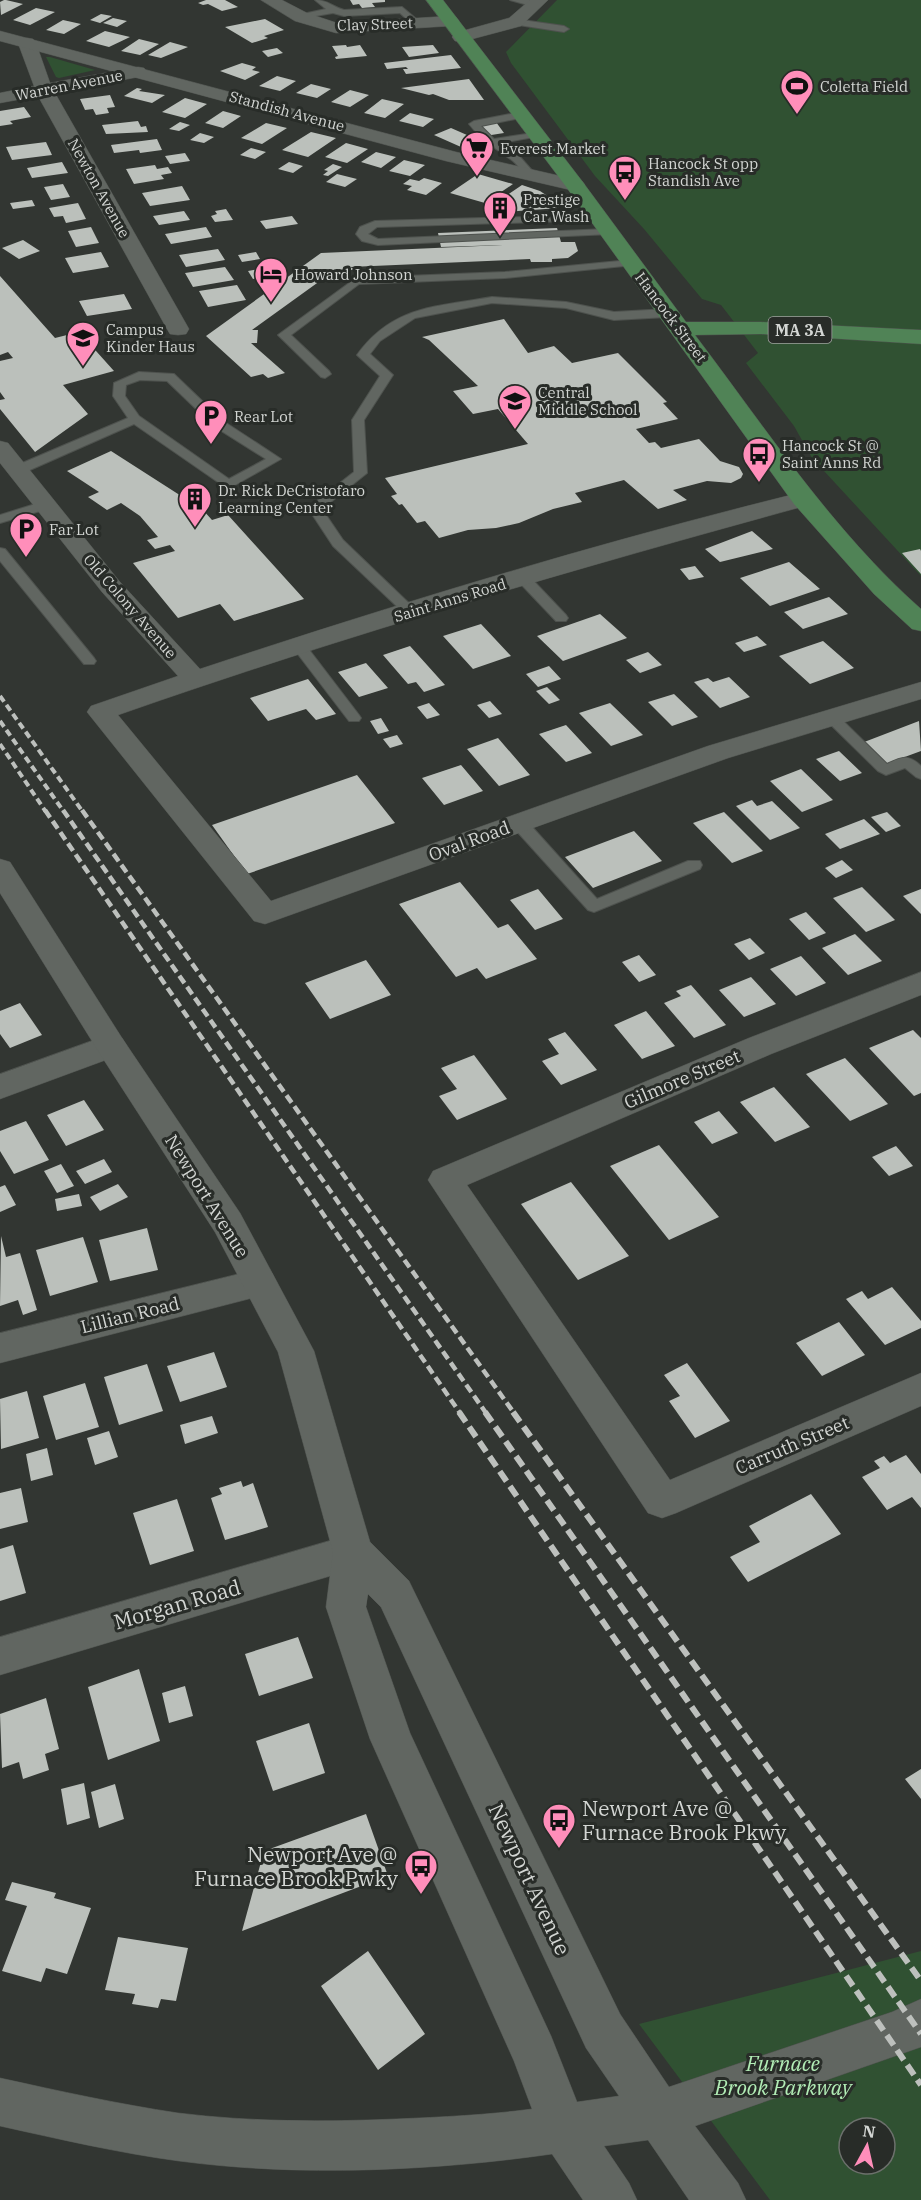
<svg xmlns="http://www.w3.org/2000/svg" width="921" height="2200" font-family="'IBM Plex Serif',serif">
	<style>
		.green { fill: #305132; fill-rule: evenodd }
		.building { fill: #bbc0bb }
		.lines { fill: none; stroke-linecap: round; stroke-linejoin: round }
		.service-casing { stroke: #4e524e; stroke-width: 2 }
		.minor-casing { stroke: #4e524e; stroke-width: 1 }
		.tertiary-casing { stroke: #4e524e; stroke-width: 1 }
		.secondary-casing { stroke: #4e524e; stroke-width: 1 }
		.primary-casing { stroke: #4e524e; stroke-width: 1 }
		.service { fill: #616661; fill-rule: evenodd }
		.minor { fill: #616661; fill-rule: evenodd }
		.tertiary { fill: #616661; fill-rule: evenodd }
		.secondary { fill: #616661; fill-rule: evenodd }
		.primary { fill: #508356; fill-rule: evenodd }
		.rail-far2 { stroke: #bdc0bd; stroke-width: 4; stroke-dasharray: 7 4; stroke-linecap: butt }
		.rail-far1 { stroke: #bdc0bd; stroke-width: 4.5; stroke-dasharray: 9 4.5; stroke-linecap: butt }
		.rail { stroke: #bdc0bd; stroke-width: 6; stroke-dasharray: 12 6; stroke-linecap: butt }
		.labels { text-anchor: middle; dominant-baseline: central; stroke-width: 6; stroke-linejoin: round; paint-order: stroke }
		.far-street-label { font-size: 15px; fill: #d3d6d3; stroke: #282c28 }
		.far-poi-label { font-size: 15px; fill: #d3d6d3; stroke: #282c28; text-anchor: start }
		.shield { fill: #282c28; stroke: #a0a3a0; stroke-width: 1.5 }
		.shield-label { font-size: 16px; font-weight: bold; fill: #d3d6d3 }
		.street-label { font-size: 18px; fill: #d3d6d3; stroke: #282c28 }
		.near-street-label { font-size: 21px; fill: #d3d6d3; stroke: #282c28 }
		.near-poi-label { font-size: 21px; fill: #d3d6d3; stroke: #282c28; text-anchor: start }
		.near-park-label { font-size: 21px; font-style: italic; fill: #b2edb6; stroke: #282c28 }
	</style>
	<rect width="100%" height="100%" fill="#323632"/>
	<!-- green -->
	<path class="green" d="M557,0H921V576L812,458L794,426L746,363L758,353L721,305L702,299L644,229L595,176L511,63L506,52Z
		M46,57H50L95,70L59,78L56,77Z
		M921,1951V2200H770L639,2024ZM849,2128H885V2164H849Z"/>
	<!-- building -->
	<path class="building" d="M4,0H6L23,4L1,15L0,2Z
		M206,0H225L238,7L222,11L208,4L203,5L198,3Z
		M350,0H385V2L372,3L375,7L362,8L359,4L353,5Z
		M36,8L55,12L30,25L13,20Z
		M101,14L112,16L100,23L90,20Z
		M113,18L127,21L117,27L103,23Z
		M265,19L284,30L264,36L268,38L252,43L225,27Z
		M63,20L81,24L64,34L46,30Z
		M105,31L130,37L109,47L86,41Z
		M139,39L159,44L140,55L121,51Z
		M170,42L188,47L161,58L148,55Z
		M346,45L347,47L360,45L367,56L336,59L335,57L338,56L332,46Z
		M433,45L439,53L409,57L402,47Z
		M277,48L283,53L268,57L262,51Z
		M451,55L461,68L406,74L403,69H408L406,67L387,69L384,63Z
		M242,63L256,67L252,70L260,72L245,80L220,71Z
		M277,76L296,81L280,91L259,86Z
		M469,79L484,100H449L433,94L429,95L401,88Z
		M311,84L331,89L317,98L296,93Z
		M137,88L142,89L139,91L165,95L152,103L124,96Z
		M350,90L369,95L350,107L331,102Z
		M110,95L115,107L107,108L109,113L96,115L93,109L85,110L80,99Z
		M185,98L207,104L185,118L162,112Z
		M382,99L404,104L385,118L364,113Z
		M24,107L31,117L10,121L13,124L0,126V111Z
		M223,111L241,116L223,128L205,123Z
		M410,113L434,119L423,127L399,121Z
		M138,121L141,127L146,126L148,132L106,134L102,125Z
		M180,122L190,125L179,131L169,129Z
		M496,122L504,133L485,136L477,124Z
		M266,123L287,128L262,144L241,138Z
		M451,128L467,135L480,139L461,147L434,135Z
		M311,132L336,138L308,157L282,150Z
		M200,133L214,137L204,143L190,140Z
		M157,139L162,150L140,153L139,150L114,153L111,145Z
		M46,142L52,155L12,160L6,147Z
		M346,143L368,149L347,163L325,157Z
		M251,148L266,152L255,159L240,155Z
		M376,152L396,157L381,168L361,162Z
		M185,153L190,161L170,164L165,156Z
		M404,160L425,165L410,176L389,171Z
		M62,162L68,173L32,178L27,168Z
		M289,162L303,166L293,173L278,169Z
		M333,164L342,167L328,176L323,175L328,171L324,170Z
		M155,165L157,169L168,167L172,173L161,175L164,179L134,184L126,169Z
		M337,174L357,179L345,187L326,182Z
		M478,174L513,184L485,203L450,193Z
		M424,178L442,183L426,195L407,190L412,186L403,184L410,179L419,181Z
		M63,184L70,197L51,200L44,187Z
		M522,185L540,191L555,201L559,208L505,212L494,204Z
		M182,186L190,200L150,206L142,193Z
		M32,200L35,206L13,209L10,203Z
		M78,203L86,219L66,223L63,216L54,217L49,208Z
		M226,209L233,220L215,222L211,216L217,214L215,211Z
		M184,211L190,220L159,225L153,216Z
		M292,216L298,224L266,229L260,221Z
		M91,227L99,243L76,247L68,231Z
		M206,227L212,237L171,244L165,234Z
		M557,228L561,242H575L578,251L568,258L552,259V262H531L530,259L350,267L354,269L335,276L331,273L252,330H258L257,343H251L285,373L268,378L263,374L251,377L206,336L321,253L503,245L441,247L438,233Z
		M23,240L40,251L19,259L2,248Z
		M218,249L225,260L186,267L179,255Z
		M101,252L109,267L73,273L65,258Z
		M256,252L260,259L242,262L238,255Z
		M225,267L234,280L193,287L185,273Z
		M268,267L274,275L253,279L248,271Z
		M0,276L55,338L79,332L114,371L63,385L88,414L35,452L0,409V400L5,399L0,392V361L13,358L8,352L0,355Z
		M237,285L246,300L208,307L199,291Z
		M124,294L132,309L87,316L79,301Z
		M504,319L528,353L554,346L572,363L618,353L667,402L663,403L678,419L636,429L649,443L655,442L661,448L699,439L720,461L739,467L743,474L741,478L731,483L707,481L673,490L687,500L658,509L624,480L575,493L582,502L553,509L519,523L496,528L468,530L439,538L425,521L417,523L402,504L399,505L391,496L397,494L385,478L528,444L498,409L473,414L453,391L478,386L429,340L422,337Z
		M111,451L203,510L212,520L228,515L304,599L234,621L220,604L178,618L133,563L175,551L170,545L155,549L147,540L158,537L140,516L121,503L107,510L88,497L99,492L67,471Z
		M752,531L773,549L720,562L705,549Z
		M920,549L921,551V574L902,553Z
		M789,562L820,589L770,606L740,578Z
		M695,566L704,577L689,580L680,569Z
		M829,597L848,614L803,629L784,612Z
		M600,614L627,638L563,661L537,636Z
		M481,624L511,656L473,669L443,636Z
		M757,636L767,645L744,652L735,643Z
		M823,641L854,668L810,684L779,656Z
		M410,646L445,685L424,692L416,682L408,684L383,655Z
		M648,652L662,665L640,673L626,660Z
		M366,663L388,688L359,697L338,672Z
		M549,666L561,679L538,687L526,674Z
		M729,677L750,697L720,708L694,682L708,678L713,682Z
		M308,679L336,714L316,720L306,709L268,721L250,698Z
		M547,687L560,700L549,704L536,691Z
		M674,694L698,717L672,726L648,702Z
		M490,701L502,714L489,718L477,705Z
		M429,703L440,715L427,719L417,707Z
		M610,703L643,735L611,746L579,713Z
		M381,718L389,731L378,734L370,721Z
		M919,721L921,751L883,765L859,744Z
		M566,725L592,753L566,762L539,734Z
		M397,735L403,744L390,748L383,739Z
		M498,738L530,775L499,786L467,749Z
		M839,751L862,773L840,781L816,759Z
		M461,765L483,791L444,805L422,778Z
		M801,769L833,800L802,812L770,781Z
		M357,775L395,823L247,874L212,825Z
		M752,800L757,806L772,801L800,828L770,840L736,806Z
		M724,812L763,851L732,863L693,823Z
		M887,812L901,826L886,832L871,817Z
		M864,819L880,834L840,849L825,834Z
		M634,831L662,861L593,888L565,857Z
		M842,860L853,870L836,878L825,868Z
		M460,882L498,928L508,924L537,959L486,979L477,968L456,977L399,904Z
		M862,887L895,920L866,932L833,898Z
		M538,889L563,919L535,930L510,900Z
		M921,889V914L903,896Z
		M806,912L826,933L809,940L789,919Z
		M855,934L882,961L848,975L822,948Z
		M750,938L765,953L749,960L734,944Z
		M639,955L656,975L639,982L622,962Z
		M801,956L826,983L796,996L770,969Z
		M366,960L391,995L330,1019L305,983Z
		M751,977L776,1004L744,1017L719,990Z
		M691,985L726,1025L694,1038L664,1003L681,996L676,991Z
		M20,1003L42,1035L10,1048L0,1034V1011Z
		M646,1011L675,1046L642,1059L614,1025Z
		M913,1030L921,1038V1093L914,1096L869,1048Z
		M565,1032L597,1070L561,1085L542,1061L559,1054L548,1039Z
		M474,1055L507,1099L457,1120L439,1096L457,1089L441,1068Z
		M845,1058L888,1104L850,1121L806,1074Z
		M774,1087L810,1127L775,1142L740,1102Z
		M84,1100L104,1130L66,1146L47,1115Z
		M719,1111L738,1133L712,1144L694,1122Z
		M26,1121L49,1160L14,1174L0,1151V1131Z
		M659,1145L719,1217L669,1240L610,1166Z
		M896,1146L913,1166L889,1176L872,1157Z
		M104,1159L112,1172L85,1184L76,1171Z
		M61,1164L74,1186L57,1193L44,1171Z
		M571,1182L629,1256L578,1280L521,1204Z
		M118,1184L128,1197L100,1211L90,1197Z
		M5,1185L16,1205L0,1212V1187Z
		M79,1194L82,1206L57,1211L55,1199Z
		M147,1228L158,1270L110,1281L99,1240Z
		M1,1236L6,1257L20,1253L37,1310L23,1315L18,1300L0,1306Z
		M83,1237L98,1282L50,1296L36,1250Z
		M892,1287L921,1321V1328L885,1345L846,1299L862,1291L868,1299Z
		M839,1322L865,1355L822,1376L796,1343Z
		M214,1352L227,1387L180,1402L167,1366Z
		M687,1363L730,1421L695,1438L669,1401L680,1396L664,1375Z
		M147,1364L163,1411L119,1425L104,1377Z
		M85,1383L99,1427L56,1440L43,1396Z
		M27,1391L39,1438L1,1449L0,1399Z
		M212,1416L218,1433L185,1444L180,1425Z
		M109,1431L118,1457L95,1465L87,1438Z
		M47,1448L53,1475L31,1481L26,1454Z
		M906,1455L921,1474V1508L912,1497L887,1510L862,1477L880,1468L874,1461L884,1456L890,1463Z
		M241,1481L243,1487L253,1483L268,1527L225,1540L211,1498L222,1494L219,1488Z
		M21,1488L28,1522L0,1529V1493Z
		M811,1494L841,1534L748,1582L730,1557L760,1542L749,1526Z
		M177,1499L194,1551L150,1565L133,1513Z
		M13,1545L26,1593L0,1601V1549Z
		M298,1637L313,1678L259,1696L245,1654Z
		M139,1669L160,1741L108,1760L88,1687Z
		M185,1686L193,1716L169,1723L162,1693Z
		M46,1698L59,1749L45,1754L49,1770L23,1779L19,1762L2,1768L0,1714Z
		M309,1723L325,1773L273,1791L256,1741Z
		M921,1769V1799L905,1779Z
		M84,1783L90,1818L67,1825L61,1789Z
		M115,1784L124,1819L99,1828L91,1792Z
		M366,1814L388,1876L242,1931L264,1851Z
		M12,1882L56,1893L54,1898L91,1908L67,1974L46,1968L41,1982L2,1971L27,1906L5,1900Z
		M118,1937L188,1948L176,2001L161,1999L158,2008L132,2004L135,1994L105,1990Z
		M368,1951L425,2034L378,2070L321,1986Z"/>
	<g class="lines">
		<defs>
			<path id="service" d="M315,0C328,0 333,7 344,10L402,7L421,23L413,25L400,13L344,16L333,13L298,19V15L326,9Z
				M510,0H529L540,4L535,7Z
				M515,19L564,26L569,29L564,32L512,24L510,22Z
				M521,112L525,113V117L481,126L494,139L540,132V136L501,143L521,158L535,174L530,177C523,174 519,166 513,161C497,149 481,140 469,124L474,121Z
				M598,215L602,216V220L377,227L368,234L378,239L607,229L613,232L611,234L378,245L362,241L356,234L360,227L375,221Z
				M630,260L636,263L634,265L505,278L359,284L291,335L329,371L331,374L325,378L321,377L278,335L356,278L505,272Z
				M492,297L566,302L614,312L667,309L673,313L667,317L614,320L566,308L492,303L415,318L380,341L370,354L393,375L364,420L367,473L322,509L343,540L417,611L415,614H405L333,546L308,508L354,472L352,420L380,376L357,355C393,305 437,307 492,297Z
				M139,372L174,374L223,421L281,459L228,489L134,424L23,473H13L12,470L13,467L128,418L113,396L114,383ZM140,380L167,381L215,427L266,459L229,479L139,416L125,396L126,385Z
				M45,501L52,505L50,508L0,523V515Z
				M0,548L5,549L94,658L96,661L94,664H84L0,561Z
				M523,574L528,575L566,615L568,618L566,621H556L518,581L516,578L518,575Z
				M299,642L304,643L359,715L361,718L359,721H349L294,649L292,646L294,643Z
				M831,712L836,714L887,764C902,757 908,754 921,766V779L916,777L905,768L886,775L878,771L826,720L824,717L826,714Z
				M519,818L525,819L597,899L688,861H700L702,865L700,869L594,912L588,910L513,827L511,823L513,819Z"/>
			<path id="minor" d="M261,0H282L307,13L337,23L450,16L456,17L459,21L456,25L450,26L336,33L295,21Z
				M27,38L33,39L36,43L50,83L138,67L144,68L147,72L144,76L138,77L55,93L189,329L186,334L178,335L170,334L167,329L38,96L0,103V93L34,86L18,43L21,39Z
				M0,441L8,443L120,582L200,669C399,603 600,542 803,492L812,494L815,499L812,504C578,568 346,635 118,715L271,901L708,746L921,682V699L728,758L265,924L254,921L87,712L91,706L178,676L102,592L0,463Z
				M921,972V995L771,1054L467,1185L670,1480L921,1373V1406L676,1513L662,1518L648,1513L428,1180L433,1171L749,1038Z
				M111,1034L122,1038L127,1046L122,1054L0,1099V1074Z
				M259,1269L272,1273L277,1283L272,1293L0,1363V1333Z
				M353,1534L367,1539L373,1552L367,1565L0,1675V1637Z"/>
			<path id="tertiary" d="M530,0H548L521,26L461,42L455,41L452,37L455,33L509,18Z
				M0,31L456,152L582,181L585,185L582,189L575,191L446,161L0,41Z"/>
			<path id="secondary" d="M0,859L10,862L122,1038L240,1213L314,1351L370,1542L409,1581L620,2014L669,2087L892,2012L921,1999V2047L695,2126L738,2183L746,2200H689L648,2140L604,2146L629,2183L637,2200H583L552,2154C433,2171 299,2177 179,2161C119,2153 59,2139 0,2126V2078C59,2091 118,2104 178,2113C251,2122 324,2122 396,2119C442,2117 487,2115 532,2109L514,2061L370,1739L326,1607L333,1552L278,1352L215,1232L100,1054L0,893ZM368,1594L381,1607L586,2048L619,2096L577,2102L551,2036L410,1733L366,1607Z"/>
			<path id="primary" d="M426,0H443L582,181L686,322H761L921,330V344L761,334L695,335C767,430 832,530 921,609V631L912,629L874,594L794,504L567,188Z"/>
		</defs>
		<!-- service casing -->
		<use href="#service" class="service-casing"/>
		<!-- minor casing -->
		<use href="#minor" class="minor-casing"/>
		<!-- tertiary casing -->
		<use href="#tertiary" class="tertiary-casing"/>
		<!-- secondary casing -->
		<use href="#secondary" class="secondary-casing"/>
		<!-- primary casing -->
		<use href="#primary" class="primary-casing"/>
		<!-- service -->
		<use href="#service" class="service"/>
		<!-- minor -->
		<use href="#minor" class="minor"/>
		<!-- tertiary -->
		<use href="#tertiary" class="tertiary"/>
		<!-- secondary -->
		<use href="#secondary" class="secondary"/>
		<!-- primary -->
		<use href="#primary" class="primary"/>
		<!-- rail-far2 -->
		<path class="rail-far2" d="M0,696L83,812
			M0,721L64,812
			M0,744L46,812"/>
		<!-- rail-far1 -->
		<path class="rail-far1" d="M45,810L460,1413
			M63,810L486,1413
			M82,810L514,1413"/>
		<!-- rail -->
		<path class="rail" d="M459,1412L921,2085
			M485,1412L921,2034
			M513,1412L921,1981"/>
	</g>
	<!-- icons -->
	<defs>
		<symbol id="stadium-pin" viewBox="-11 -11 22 30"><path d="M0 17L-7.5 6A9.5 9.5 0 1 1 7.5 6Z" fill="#ff8eba" stroke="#282c28"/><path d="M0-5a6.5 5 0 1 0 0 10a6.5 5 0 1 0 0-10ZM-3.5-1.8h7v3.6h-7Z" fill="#111"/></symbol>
		<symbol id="supermarket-pin" viewBox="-11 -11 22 30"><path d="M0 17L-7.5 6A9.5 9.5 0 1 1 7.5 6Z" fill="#ff8eba" stroke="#282c28"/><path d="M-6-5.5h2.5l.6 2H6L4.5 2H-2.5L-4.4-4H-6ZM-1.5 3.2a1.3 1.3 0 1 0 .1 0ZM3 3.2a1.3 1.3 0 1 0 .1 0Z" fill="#111"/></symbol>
		<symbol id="bus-pin" viewBox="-11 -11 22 30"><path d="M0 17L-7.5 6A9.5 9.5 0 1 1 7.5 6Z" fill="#ff8eba" stroke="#282c28"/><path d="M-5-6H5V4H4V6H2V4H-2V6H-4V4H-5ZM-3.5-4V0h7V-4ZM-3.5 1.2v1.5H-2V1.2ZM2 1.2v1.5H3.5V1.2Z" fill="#111"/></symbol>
		<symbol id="building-pin" viewBox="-11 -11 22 30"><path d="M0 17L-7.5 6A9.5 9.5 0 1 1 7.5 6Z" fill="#ff8eba" stroke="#282c28"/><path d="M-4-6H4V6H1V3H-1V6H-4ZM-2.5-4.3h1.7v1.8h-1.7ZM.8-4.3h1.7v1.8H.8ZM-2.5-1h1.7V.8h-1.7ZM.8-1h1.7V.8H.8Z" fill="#111"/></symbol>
		<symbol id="hotel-pin" viewBox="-11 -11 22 30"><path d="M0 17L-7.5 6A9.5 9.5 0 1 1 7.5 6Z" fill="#ff8eba" stroke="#282c28"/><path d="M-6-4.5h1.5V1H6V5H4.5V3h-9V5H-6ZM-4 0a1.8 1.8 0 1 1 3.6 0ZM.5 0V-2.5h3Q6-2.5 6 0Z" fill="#111"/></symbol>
		<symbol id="school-pin" viewBox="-11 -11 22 30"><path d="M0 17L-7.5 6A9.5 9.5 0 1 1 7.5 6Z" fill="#ff8eba" stroke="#282c28"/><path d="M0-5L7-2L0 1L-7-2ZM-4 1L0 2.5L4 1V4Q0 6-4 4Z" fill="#111"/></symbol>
		<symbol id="parking-pin" viewBox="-11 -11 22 30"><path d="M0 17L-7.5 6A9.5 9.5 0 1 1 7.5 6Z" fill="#ff8eba" stroke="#282c28"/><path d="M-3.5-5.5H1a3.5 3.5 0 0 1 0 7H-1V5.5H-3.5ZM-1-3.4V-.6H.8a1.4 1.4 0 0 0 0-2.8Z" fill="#111"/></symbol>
	</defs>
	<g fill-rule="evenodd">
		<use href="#stadium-pin" x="778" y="67" width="38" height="52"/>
		<use href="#supermarket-pin" x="458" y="129" width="38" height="52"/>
		<use href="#bus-pin" x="606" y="153" width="38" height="52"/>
		<use href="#building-pin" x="481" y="189" width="38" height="52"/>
		<use href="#hotel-pin" x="252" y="255" width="38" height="52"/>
		<use href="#school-pin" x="64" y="319" width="38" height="52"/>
		<use href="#school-pin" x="496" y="382" width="38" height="52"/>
		<use href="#parking-pin" x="192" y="397" width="38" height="52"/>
		<use href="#bus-pin" x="740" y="435" width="38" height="52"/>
		<use href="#building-pin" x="176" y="480" width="38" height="52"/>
		<use href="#parking-pin" x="7" y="510" width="38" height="52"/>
		<use href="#bus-pin" x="540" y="1801" width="38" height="52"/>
		<use href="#bus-pin" x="402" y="1847" width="38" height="52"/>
	</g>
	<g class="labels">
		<!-- far-street labels -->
		<g class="far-street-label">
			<text transform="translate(375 24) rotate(-2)">Clay Street</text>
			<text transform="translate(69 85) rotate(-11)">Warren Avenue</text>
			<text transform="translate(287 111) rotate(15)">Standish Avenue</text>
			<text transform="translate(99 188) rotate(61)">Newton Avenue</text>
			<text transform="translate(671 317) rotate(53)">Hancock Street</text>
			<text transform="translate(450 600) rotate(-17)">Saint Anns Road</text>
			<text transform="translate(130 606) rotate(49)">Old Colony Avenue</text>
		</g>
		<!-- far-poi labels -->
		<g class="far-poi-label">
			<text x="820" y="86">Coletta Field</text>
			<text x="500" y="148">Everest Market</text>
			<text x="648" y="163">Hancock St opp<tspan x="648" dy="17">Standish Ave</tspan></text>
			<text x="523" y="199">Prestige<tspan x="523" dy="17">Car Wash</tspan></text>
			<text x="294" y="274">Howard Johnson</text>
			<text x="106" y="329">Campus<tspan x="106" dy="17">Kinder Haus</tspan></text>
			<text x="538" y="392">Central<tspan x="538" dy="17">Middle School</tspan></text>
			<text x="234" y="416">Rear Lot</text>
			<text x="782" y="445">Hancock St @<tspan x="782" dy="17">Saint Anns Rd</tspan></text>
			<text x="218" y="490">Dr. Rick DeCristofaro<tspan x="218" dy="17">Learning Center</tspan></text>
			<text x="49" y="529">Far Lot</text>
		</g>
		<!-- shield labels -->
		<rect class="shield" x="768.5" y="317" width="63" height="26" rx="4.5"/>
		<g class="shield-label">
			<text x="800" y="330">MA 3A</text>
		</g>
		<!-- street labels -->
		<g class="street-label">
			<text transform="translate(469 841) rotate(-20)">Oval Road</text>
			<text transform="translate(682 1079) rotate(-23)">Gilmore Street</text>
			<text transform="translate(207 1196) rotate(58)">Newport Avenue</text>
			<text transform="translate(130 1315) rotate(-14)">Lillian Road</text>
			<text transform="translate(792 1445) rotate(-23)">Carruth Street</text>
		</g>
		<!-- near-street labels -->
		<g class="near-street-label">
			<text transform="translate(177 1604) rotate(-16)">Morgan Road</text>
			<text transform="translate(530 1879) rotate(65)">Newport Avenue</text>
		</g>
		<!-- near-poi labels -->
		<g class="near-poi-label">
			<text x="582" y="1808">Newport Ave @<tspan x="582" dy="24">Furnace Brook Pkwy</tspan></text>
			<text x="398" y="1854" text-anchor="end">Newport Ave @<tspan x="398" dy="24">Furnace Brook Pwky</tspan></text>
		</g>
		<!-- near-park labels -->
		<g class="near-park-label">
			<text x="783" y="2063">Furnace<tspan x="783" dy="24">Brook Parkway</tspan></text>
		</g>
	</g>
	<!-- north arrow -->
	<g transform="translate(867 2146) rotate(8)"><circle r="28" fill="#282c28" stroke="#6c706c" stroke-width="1.5"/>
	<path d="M0-4.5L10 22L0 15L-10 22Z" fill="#ff8eba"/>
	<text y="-9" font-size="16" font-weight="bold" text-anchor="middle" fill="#d3d6d3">N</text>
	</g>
</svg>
